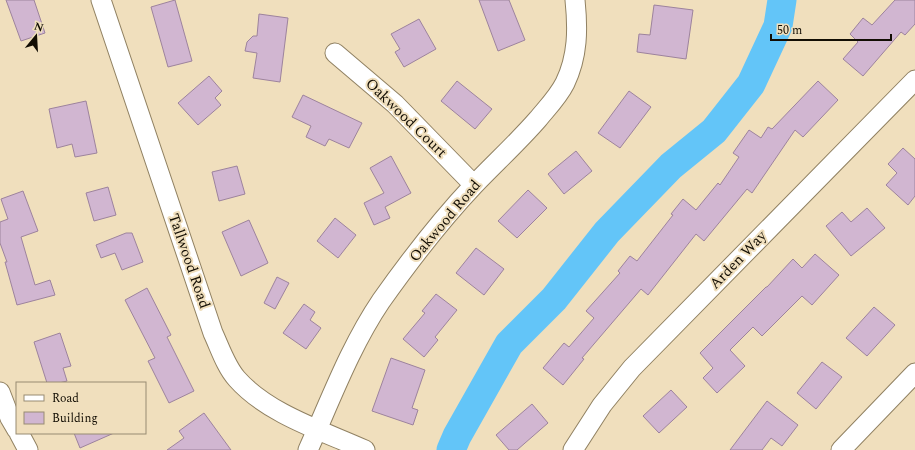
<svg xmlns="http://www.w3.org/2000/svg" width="915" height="450" font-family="Spectral,serif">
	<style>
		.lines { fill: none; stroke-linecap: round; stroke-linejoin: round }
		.river { stroke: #63c5f8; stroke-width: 29 }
		.building { fill: #d1b6d1; stroke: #9d839d }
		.minor-casing { stroke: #908162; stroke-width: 21 }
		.minor { stroke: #fff; stroke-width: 19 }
		.labels { text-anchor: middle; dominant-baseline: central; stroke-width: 4; stroke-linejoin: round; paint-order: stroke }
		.street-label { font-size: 15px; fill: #120d03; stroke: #f0dfbd }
	</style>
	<rect width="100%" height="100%" fill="#f0dfbd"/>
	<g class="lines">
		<!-- river -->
		<path class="river" d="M451,450L457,436L509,344L554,299L607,232L671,166L714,131L751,84L778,26L782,0"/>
	</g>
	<!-- building -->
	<path class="building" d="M6,0H34L45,33L21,41Z
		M175,0L192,61L168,67L151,7Z
		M479,0H509L525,40L498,51Z
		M895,0H915V24L905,35L901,32L863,76L843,59L858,42L850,34L863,18L872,25Z
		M654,5L693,10L686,59L637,52L639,34L650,35Z
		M259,14L288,18L280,82L253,78L257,53L245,51L247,42L253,36H257Z
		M419,19L436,49L404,67L395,52L400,49L391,34Z
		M209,76L222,91L215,98L221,105L198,125L178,103Z
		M457,81L492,109L475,129L441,101Z
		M818,81L838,100L803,137L795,130L752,193L747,189L704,241L696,234L648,295L641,289L582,358L584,359L563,385L543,368L564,343L569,347L594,318L586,311L620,273L618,271L630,256L637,261L673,215L671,214L683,199L696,210L718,183L720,185L739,157L733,153L749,130L761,138L768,127L772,129Z
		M629,91L651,107L620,148L598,133Z
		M303,95L362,123L349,148L329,139L325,146L306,137L311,126L292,117Z
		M86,101L97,153L75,157L72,144L57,148L49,109Z
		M903,148L915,159V196L908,205L886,185L897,173L888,164Z
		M576,151L592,171L564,194L548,174Z
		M391,156L411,193L385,207L390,218L374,225L364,203L384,193L370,168Z
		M237,166L245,194L219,201L212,172Z
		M108,187L116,215L94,221L86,193Z
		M528,190L547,208L517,238L498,221Z
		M23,191L38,231L21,237L35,285L50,280L55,295L17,305L5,262H7L0,243V222L8,219L1,199Z
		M867,208L885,228L851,256L826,226L842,212L851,222Z
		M335,218L356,235L338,258L317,241Z
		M249,220L268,263L241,276L222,232Z
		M126,233H132L143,262L122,270L115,253L101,258L96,245Z
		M476,248L504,269L484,295L456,273Z
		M815,254L839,275L812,305L802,296L762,336L753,327L730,350L745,366L717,393L703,378L713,368L700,353L766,287H767L793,259L802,268Z
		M277,277L289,283L275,309L264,303Z
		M147,288L171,335L167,337L194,391L169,403L148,361L155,358L125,300Z
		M436,294L457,310L435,337L438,340L424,357L403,339L425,313L422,311Z
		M304,304L315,312L310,320L321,328L306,349L283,333Z
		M874,307L895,325L867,356L846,338Z
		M60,333L71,366L63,368L67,381L59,383H47L34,342Z
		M391,358L425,370L412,408L418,410L413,425L372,411Z
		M822,362L842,377L816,409L797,393Z
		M671,390L687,407L659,433L643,416Z
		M767,401L798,425L782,446L771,438L762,450H730Z
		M532,404L548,423L517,450H509L496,435Z
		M204,413L231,450H167L184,438L179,431Z
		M74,433H114L80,448Z"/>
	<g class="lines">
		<defs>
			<path id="minor" d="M101,0L213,333C220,348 226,367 237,379C268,414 323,431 365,450
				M335,53L395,104L474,185
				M0,392L10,418L17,430
				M19,433L28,450
				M308,450C331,399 350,347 381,301C410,260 440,221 474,185C495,163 518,142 538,119C547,108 558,97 565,83C578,56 578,29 575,0
				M573,450L602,405L632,368L915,80
				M841,450L915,373"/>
		</defs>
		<!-- minor casing -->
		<use href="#minor" class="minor-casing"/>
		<!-- minor -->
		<use href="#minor" class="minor"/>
	</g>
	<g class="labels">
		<!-- street labels -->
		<g class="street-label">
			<text transform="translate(406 118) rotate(44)">Oakwood Court</text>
			<text transform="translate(445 221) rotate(-50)">Oakwood Road</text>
			<text transform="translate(738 260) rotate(-46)">Arden Way</text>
			<text transform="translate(189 261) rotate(71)">Tallwood Road</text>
		</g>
	</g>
	<!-- legend -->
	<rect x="16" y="382" width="130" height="52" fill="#f0dfbd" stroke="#978b73"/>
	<rect x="24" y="395" width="20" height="6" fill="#ffffff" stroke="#978b73"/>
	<text x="52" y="402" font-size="12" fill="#120d03">Road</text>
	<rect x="24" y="412" width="20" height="12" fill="#d1b6d1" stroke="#978b73"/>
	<text x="52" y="422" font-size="12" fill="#120d03">Building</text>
	<!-- north arrow -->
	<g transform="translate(36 36) rotate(18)" stroke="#f0dfbd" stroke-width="3" paint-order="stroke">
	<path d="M0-3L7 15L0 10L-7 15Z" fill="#120d03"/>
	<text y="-6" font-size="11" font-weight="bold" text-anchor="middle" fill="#120d03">N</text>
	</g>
	<!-- scale -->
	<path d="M771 34v6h120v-6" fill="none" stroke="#120d03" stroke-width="2"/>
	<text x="777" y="34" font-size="12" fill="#120d03" stroke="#f0dfbd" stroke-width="3" paint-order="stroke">50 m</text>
</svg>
